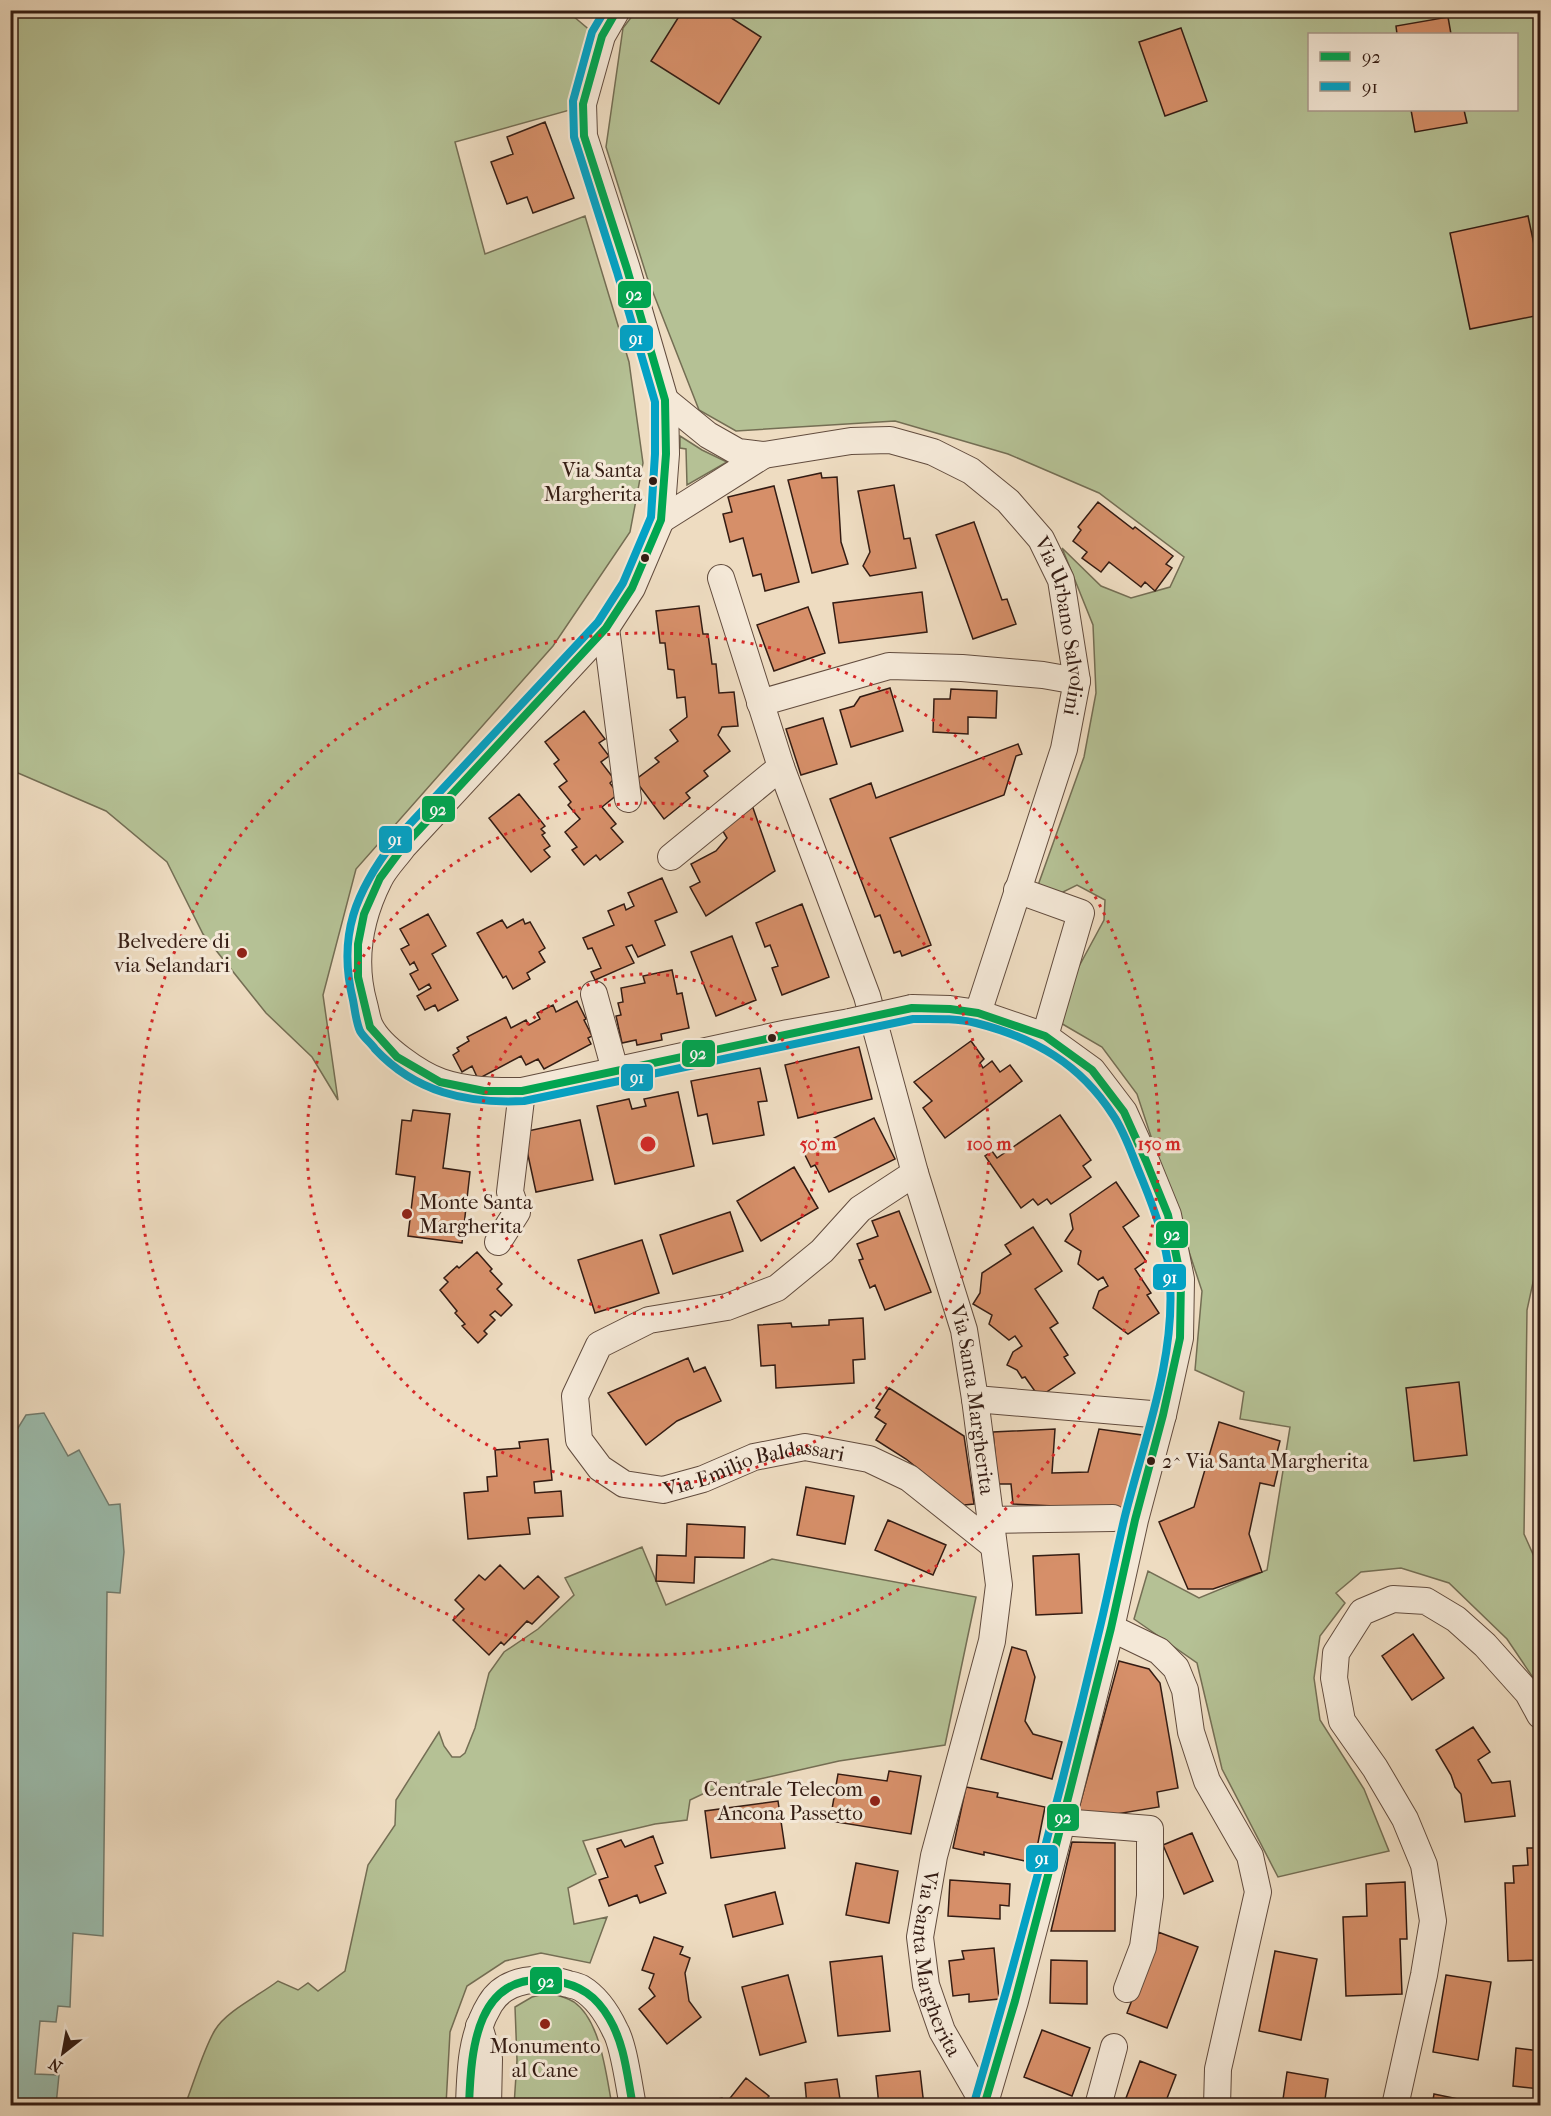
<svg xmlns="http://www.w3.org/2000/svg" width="1551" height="2116" font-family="'IM FELL French Canon',serif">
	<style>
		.green { fill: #b5c195; stroke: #746e54; stroke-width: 1.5; fill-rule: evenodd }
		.water { fill: #9bbcad; stroke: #727c6f; stroke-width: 1.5 }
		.building { fill: #d68f69; stroke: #341c13; stroke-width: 1.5 }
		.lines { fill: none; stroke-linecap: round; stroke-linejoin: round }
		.minor-casing { stroke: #624c3e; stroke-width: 28 }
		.minor { stroke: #f4e8d7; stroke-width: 26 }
		.minor-bridge-casing { stroke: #624c3e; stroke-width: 28; stroke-linecap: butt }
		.minor-bridge { stroke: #f4e8d7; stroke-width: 26 }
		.bus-1-casing { stroke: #f4e8d7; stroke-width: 12 }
		.bus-2-casing { stroke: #f4e8d7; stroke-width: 12 }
		.bus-1 { stroke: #00a651; stroke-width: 8 }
		.bus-2 { stroke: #03a2c5; stroke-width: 8 }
		.ring { fill: none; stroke: #d62828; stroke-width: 3; stroke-dasharray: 3 6 }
		.bus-dot { fill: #341c13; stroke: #f4e8d7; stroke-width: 2 }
		.poi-dot { fill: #8f2418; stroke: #f4e8d7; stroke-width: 2 }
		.labels { text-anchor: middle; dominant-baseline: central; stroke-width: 6; stroke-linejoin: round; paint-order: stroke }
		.bus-label { font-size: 20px; fill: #341c13; stroke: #f4e8d7; text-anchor: end }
		.street-label { font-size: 21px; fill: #341c13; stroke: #f4e8d7 }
		.poi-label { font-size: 21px; fill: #341c13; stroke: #f4e8d7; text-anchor: end }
		.centre { fill: #d62828; stroke: #f4e8d7; stroke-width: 3 }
		.ring-label { font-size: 18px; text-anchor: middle; font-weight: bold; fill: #d62828; stroke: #f4e8d7; stroke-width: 6; stroke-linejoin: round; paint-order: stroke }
		.line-badge { stroke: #f4e8d7; stroke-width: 2 }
		.badge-label { font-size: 16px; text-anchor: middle; font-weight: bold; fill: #fff }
	</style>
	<rect width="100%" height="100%" fill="#eedcc1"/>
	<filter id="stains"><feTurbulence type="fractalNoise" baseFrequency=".00333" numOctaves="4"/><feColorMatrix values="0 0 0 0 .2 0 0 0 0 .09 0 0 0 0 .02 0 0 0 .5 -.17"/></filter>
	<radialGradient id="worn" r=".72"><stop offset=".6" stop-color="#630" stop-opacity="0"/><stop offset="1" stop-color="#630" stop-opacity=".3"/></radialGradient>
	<!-- green -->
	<path class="green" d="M11,11H567L592,32L570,110L455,142L485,254L585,216L629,362L643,463L630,532L553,646L356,869L323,995L338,1100L312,1057L266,1013L203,934L167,862L106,811L11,770Z
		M636,11H1540V1250L1527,1310L1524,1534L1540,1570V1688L1507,1639L1449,1583L1401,1568L1361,1572L1336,1593L1345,1603L1320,1636L1314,1678L1320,1720L1364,1789L1389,1851L1278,1877L1222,1769L1197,1663L1134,1619L1148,1571L1199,1598L1267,1570L1290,1427L1240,1419L1244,1392L1195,1370L1202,1291L1137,1094L1102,1047L1059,1022L1063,996L1104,920L1105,900L1077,885L1059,894L1036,891L1084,757L1096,693L1093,625L1062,548L1101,586L1131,598L1170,587L1184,557L1099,493L1008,454L895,421L736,431L699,410L647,277L606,147L623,28ZM1310,34H1516V110H1310Z
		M680,436L702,450L727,462L687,485L686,449L680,448Z
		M642,1547L666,1605L772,1559L976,1597L945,1745L839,1761L711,1790L690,1800L687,1820L655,1824L583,1841L596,1874L568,1888L574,1924L607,1917L590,1963L541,1953L505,1961L467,1986L450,2032L446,2105H185C194,2083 203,2050 215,2030C226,2011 260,1995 278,1981L298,1990L308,1983L318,1991L345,1971L368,1865L395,1825L396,1800L439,1732L444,1746L452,1757H460L465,1753L475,1728L489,1673L504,1652L538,1629L574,1595L565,1578Z
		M548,1993C557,1995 566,1997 574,2002C601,2021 606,2075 612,2105L514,2106L517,2060L515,2007L532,1997Z"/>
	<!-- water -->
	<path class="water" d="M44,1413L68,1456L79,1450L109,1505L120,1504L124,1552L120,1593L107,1592L103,1936L73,1933L70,2007L58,2006L56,2022L40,2021L35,2074L59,2075L56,2105L11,2106L10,1435L15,1433L26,1415Z"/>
	<!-- building -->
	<path class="building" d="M683,10H719L761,37L719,104L651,61Z
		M1448,17L1451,34H1397L1396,26Z
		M1181,28L1207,101L1165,116L1139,42Z
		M1411,110H1464L1467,123L1415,132Z
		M545,122L574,198L533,213L527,197L507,204L491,162L513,154L507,137Z
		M1528,216L1540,273V315L1470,329L1450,233Z
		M821,473L822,478L837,477L841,542L848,564L812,573L788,480Z
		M894,485L904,539L910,538L916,568L870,576L863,566L870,552L858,491Z
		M774,486L799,582L765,591L761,574L753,576L743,538L730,542L723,514L732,512L728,497Z
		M1098,502L1133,529L1135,527L1173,556L1166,564L1172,568L1155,591L1145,582L1141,587L1109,562L1101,572L1082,558L1087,552L1073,541L1081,530L1078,527Z
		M974,522L1002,600L1007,599L1016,624L973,639L936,535Z
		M922,592L927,632L839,643L833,603Z
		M699,606L703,634H708L712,664H716L719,693L734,692L738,726L722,727L718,735L730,751L704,771L708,776L686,793L690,798L664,819L635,780L659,762L655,758L678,741L670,730L687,717L685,697L677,698L674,670L668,669L665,643H660L656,611Z
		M808,607L825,653L774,671L757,625Z
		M890,688L903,731L851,747L840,710L854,706L860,697Z
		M951,689L997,691L996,718L968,717V734L933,732L934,699H950Z
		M584,711L605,739L599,743L609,756L601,762L614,779L610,783L618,794L602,807L616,824L611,828L623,842L600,860L596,855L584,865L572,850L577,847L565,832L580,819L568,805L571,802L559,787L567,781L554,764L559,760L545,742Z
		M823,718L837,764L801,775L786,729Z
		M1018,744L1022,754L1016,756L1004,795L890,838L931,945L902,956L900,951L894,953L880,915L875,917L830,799L871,783L876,798Z
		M519,794L545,826L541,829L545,833L542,835L550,846L544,850L550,857L531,872L489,818Z
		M752,805L775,871L706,916L690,887L700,882L691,864L716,851L727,838L718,823Z
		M662,878L677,912L655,921L665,945L638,957L632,945L626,947L634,963L595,980L591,972L601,968L592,948L588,949L583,938L614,925L608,911L624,904L626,910L634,906L628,893Z
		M802,904L829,977L782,995L772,968L778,966L770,945L765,947L756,923Z
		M428,914L446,946L432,954L458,1000L438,1011L435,1005L425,1010L417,996L431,988L429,984L419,990L410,974L418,970L414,962L410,965L401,949L409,945L400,929Z
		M523,919L525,924L530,922L545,948L539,952L545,962L527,973L530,979L513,989L506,976L503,978L477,933L502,920L507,928Z
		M732,936L756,1000L716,1016L691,952Z
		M672,970L677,994L682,993L689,1028L661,1034L662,1040L637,1045L636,1040L622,1043L616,1016L621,1015L618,1003L623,1002L621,988L645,983L643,976Z
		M577,1001L586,1019L584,1020L592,1036L588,1038L591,1044L544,1069L538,1059L526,1065L521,1056L478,1079L472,1066L462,1072L453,1055L459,1051L457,1048L469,1041L467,1037L506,1017L511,1028L526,1020L529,1025L540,1019L537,1013L553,1005L556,1012Z
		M971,1041L984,1059L980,1063L983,1068L992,1061L1000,1072L1010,1065L1022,1081L945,1138L923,1108L932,1101L914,1082Z
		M859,1047L872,1099L798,1118L785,1065Z
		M760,1068L767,1101L758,1102L764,1135L713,1144L707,1114L698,1116L691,1081Z
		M678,1092L694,1166L615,1184L597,1106L629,1099L632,1109L646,1106L644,1099Z
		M413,1110L450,1114L443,1168L470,1172L462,1243L408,1236L415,1177L396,1174L402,1120L411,1121Z
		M1060,1115L1091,1160L1083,1166L1091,1177L1051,1204L1047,1199L1038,1205L1033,1199L1021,1208L985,1156L992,1151L997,1158Z
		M874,1118L895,1159L829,1192L815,1165L811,1167L804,1153Z
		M580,1120L593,1180L536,1192L523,1132Z
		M794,1167L818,1208L761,1241L737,1201Z
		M1116,1182L1139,1216L1123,1227L1146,1261L1135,1269L1151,1293L1147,1295L1159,1313L1128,1334L1093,1308L1099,1291L1108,1286L1103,1277L1098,1280L1078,1264L1081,1251L1065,1241L1073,1229L1070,1214Z
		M899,1211L931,1292L885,1310L875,1285L870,1288L859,1260L863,1259L857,1244L878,1236L872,1221Z
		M730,1212L743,1251L673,1274L660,1235Z
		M1033,1227L1062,1271L1035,1289L1058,1323L1050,1328L1068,1355L1064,1357L1075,1373L1039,1397L1025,1377L1022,1378L1017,1370L1007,1365L1013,1352L1022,1346L1015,1336L1009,1340L989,1324L992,1315L973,1304L980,1293L982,1273L1011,1254L1005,1245Z
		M642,1240L659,1293L595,1313L578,1260Z
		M477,1252L492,1269L490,1271L502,1284L497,1289L512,1305L501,1316L495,1311L490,1315L495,1320L484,1331L487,1334L478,1343L462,1326L465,1324L455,1313L457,1311L440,1290L448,1282L444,1278L457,1266L459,1268Z
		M863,1318L865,1359L853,1360L854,1383L776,1388L775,1365L761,1366L758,1325L791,1323L792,1327L829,1325V1320Z
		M688,1358L694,1372L705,1367L721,1401L677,1421L646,1445L608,1393Z
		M1459,1382L1467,1455L1414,1461L1406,1388Z
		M889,1388L964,1436L974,1504L964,1505L906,1459L876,1440L886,1424L875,1417L880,1410L876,1408Z
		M1219,1422L1280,1441L1275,1460L1279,1465L1274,1486L1260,1483L1249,1534L1262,1572L1213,1589H1188L1159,1522L1194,1507Z
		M1055,1429L1052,1473L1088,1472L1099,1429L1142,1435L1124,1509L1013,1504L1011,1484H998L993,1432Z
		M548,1439L552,1480L534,1482L535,1493L561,1491L563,1516L528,1518L530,1534L468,1539L464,1493L488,1491L487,1477L497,1476L495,1450L520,1448L519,1442Z
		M806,1487L854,1496L845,1544L797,1535Z
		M888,1520L946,1545L933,1575L875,1550Z
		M687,1524L745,1527L744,1558L695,1557L694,1583L656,1581L657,1555L686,1556Z
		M1079,1554L1082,1613L1036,1615L1033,1556Z
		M500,1565L524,1589L538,1576L559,1597L532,1624L527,1621L504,1645L501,1642L489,1655L453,1620L464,1609L455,1600L479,1575L485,1580Z
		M1413,1634L1444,1678L1412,1700L1382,1656Z
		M1012,1647L1026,1651L1035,1677L1025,1721L1033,1734L1062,1742L1052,1779L981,1759Z
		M1119,1661L1149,1669L1160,1683L1178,1788L1157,1792L1159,1807L1086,1819L1079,1808Z
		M1473,1727L1490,1752L1478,1760L1492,1783L1510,1781L1515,1816L1465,1822L1461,1794L1455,1787L1451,1775L1436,1750Z
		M889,1771L921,1776L911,1834L830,1821L838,1774L887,1781Z
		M966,1787L998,1793L997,1797L1045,1807L1034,1863L984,1852V1855L953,1848Z
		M778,1801L785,1848L711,1858L705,1811Z
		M1192,1833L1213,1881L1184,1894L1163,1845Z
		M653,1836L663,1863L655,1866L666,1893L640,1903L637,1895L609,1906L599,1880L608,1877L597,1849L621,1840L625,1847Z
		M1072,1842L1115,1843V1931H1051Z
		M1527,1848H1540V1960L1508,1961L1505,1883H1514L1513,1866L1528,1865Z
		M856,1863L898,1871L889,1923L846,1915Z
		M950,1880L1010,1884L1009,1906L1000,1905V1919L948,1916Z
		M1405,1882L1407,1939H1400L1402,1994L1346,1996L1343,1917L1367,1916L1366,1884Z
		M775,1892L783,1924L733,1937L725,1905Z
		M1158,1932L1198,1947L1167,2028L1127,2013Z
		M654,1937L683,1947L680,1954L690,1958L685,1973L689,2001L701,2017L667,2044L639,2009L655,1996L649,1988L654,1974L642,1970Z
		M994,1948L999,1999L969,2002V1994L953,1996L949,1961L964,1959L962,1951Z
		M1275,1951L1317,1959L1301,2040L1259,2031Z
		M882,1956L890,2031L838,2036L830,1962Z
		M1051,1960L1087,1961V2004L1050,2003Z
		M788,1975L806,2042L760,2055L742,1987Z
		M1446,1975L1491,1982L1478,2060L1433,2052Z
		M1042,2030L1090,2048L1072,2096L1024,2077Z
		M1516,2048L1540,2051V2089L1513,2086Z
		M1140,2061L1176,2075L1164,2106H1123Z
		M920,2071L924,2106H879L876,2076Z
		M1287,2072L1328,2079L1324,2106H1282Z
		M746,2078L769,2096L761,2106H686L722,2098L727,2102Z
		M837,2079L841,2106H807L805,2083Z
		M1434,2094L1473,2102V2106H1432Z"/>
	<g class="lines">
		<defs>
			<g id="minor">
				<path d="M617,10L602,36L583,104L584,136L627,269L665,400L666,454L661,520L632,588L606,628L403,847C395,858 384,869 379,880C359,920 352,961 364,1004C366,1011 367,1020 370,1026C380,1047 419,1074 441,1082C467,1091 495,1091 522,1091L788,1033L850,1022"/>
				<path id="s1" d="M665,400L708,435L738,452L764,455L851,441L890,440L933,452L971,471L1008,501L1041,539L1061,580L1077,681L1064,749L978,1013"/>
				<path d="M661,520L764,455"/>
				<path id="s2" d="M721,578L781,767L867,996L915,1173L964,1330L975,1399L999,1585L992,1641L934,1856L920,1937L926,1985L942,2031L984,2104"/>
				<path d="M606,628L628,799"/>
				<path d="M760,703L889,666L962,668L1043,675L1077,681"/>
				<path d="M671,857L781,767"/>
				<path d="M1017,890L1081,913L1045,1036"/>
				<path d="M594,994L615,1070"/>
				<path d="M912,1008L950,1009L978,1013L1045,1036L1092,1070L1124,1112L1146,1161L1168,1215L1181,1279L1180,1338L1163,1415L1135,1520L1111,1628L1062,1822L1015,2001L984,2106"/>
				<path id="s3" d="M915,1173L860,1209L822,1251L777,1288L727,1307L649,1320L599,1345L575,1396L579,1440L600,1468L624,1484L663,1490L703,1479L754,1457L805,1447L869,1459L909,1478L993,1545"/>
				<path d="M498,1242L517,1212L510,1192L522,1091"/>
				<path d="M975,1399L1163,1415"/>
				<path d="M989,1520L1113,1518"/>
				<path d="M1111,1628L1159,1651L1176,1668L1185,1690L1191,1732L1207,1781L1250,1856L1258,1892L1218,2069L1217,2106"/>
				<path d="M1062,1822L1150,1829V1896L1143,1947L1127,1989"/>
				<path d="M479,2026L489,2059L488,2106"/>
				<path d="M469,2106C470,2070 471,2035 490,2004C506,1977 542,1976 568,1984C572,1985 577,1986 581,1988C596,1997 608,2015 615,2030C624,2045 629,2087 633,2106"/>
				<path d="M1098,2106L1114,2047"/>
				<path d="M1395,2106L1424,1975L1433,1921L1424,1865L1405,1819L1375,1768L1342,1721L1334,1678L1336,1653L1362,1612L1393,1599L1426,1601L1456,1619L1485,1645L1528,1693L1540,1715"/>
			</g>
		</defs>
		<!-- minor casing -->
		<use href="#minor" class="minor-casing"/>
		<!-- minor -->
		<use href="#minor" class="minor"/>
		<defs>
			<path id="minor-bridge" d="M850,1022L912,1008"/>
		</defs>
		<!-- minor-bridge casing -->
		<use href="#minor-bridge" class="minor-bridge-casing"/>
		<!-- minor-bridge -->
		<use href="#minor-bridge" class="minor-bridge"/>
		<defs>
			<path id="bus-1" d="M617,10L602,36L583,104L584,136L627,269L665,400L666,454L661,520L632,588L606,628L403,847L380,878L364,914L358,944V977L370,1027L397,1057L440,1082L484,1091H522L912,1008L950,1009L978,1013L1045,1036L1092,1070L1124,1112L1146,1161L1168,1215L1181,1279L1180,1338L1163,1415L1135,1520L1111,1628L1062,1822L1015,2001L984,2106
				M469,2106C471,2049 476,1969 555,1981C580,1985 596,1996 609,2018C625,2045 627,2076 633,2106"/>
			<path id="bus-2" d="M605,10L592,32L573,101L574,137L617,272L655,402V454L651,517L623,583L598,622L395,840C356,891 337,935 353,1000C355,1010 356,1022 360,1031C364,1038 371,1043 375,1049C415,1092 467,1104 524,1101L913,1019C934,1019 955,1018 976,1023C1035,1038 1080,1064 1113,1115C1126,1134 1133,1158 1142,1179C1155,1211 1168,1246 1170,1282C1175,1361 1144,1440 1125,1516C1116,1553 1109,1590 1100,1627C1062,1787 1020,1946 974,2103"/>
		</defs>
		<!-- bus-1 casing -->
		<use href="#bus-1" class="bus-1-casing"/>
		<!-- bus-2 casing -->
		<use href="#bus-2" class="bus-2-casing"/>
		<!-- bus-1 -->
		<use href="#bus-1" class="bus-1"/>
		<!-- bus-2 -->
		<use href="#bus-2" class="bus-2"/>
	</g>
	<!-- distance rings -->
	<g class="ring">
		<circle cx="648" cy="1144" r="170"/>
		<circle cx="648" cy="1144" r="341"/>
		<circle cx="648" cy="1144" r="511"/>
	</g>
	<!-- markers -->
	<g class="bus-dot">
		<circle cx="653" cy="481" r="5"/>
		<circle cx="645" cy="558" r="5"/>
		<circle cx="772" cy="1038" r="5"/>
		<circle cx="1151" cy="1461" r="5"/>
	</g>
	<g class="poi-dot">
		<circle cx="242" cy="953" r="6"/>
		<circle cx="407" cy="1214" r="6"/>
		<circle cx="875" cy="1801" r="6"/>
		<circle cx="545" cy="2024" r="6"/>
	</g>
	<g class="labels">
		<!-- bus labels -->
		<g class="bus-label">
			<text x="642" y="470">Via Santa<tspan x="642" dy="24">Margherita</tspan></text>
			<text x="1162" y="1461" text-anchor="start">2^ Via Santa Margherita</text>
		</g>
		<!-- street labels -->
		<g class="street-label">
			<text stroke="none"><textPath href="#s1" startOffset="519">Via Urbano Salvolini</textPath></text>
			<text stroke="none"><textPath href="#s2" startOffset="861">Via Santa Margherita</textPath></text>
			<text stroke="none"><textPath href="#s3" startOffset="668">Via Emilio Baldassari</textPath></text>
			<text stroke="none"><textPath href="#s2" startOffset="1438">Via Santa Margherita</textPath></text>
		</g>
		<!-- poi labels -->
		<g class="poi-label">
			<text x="230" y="941">Belvedere di<tspan x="230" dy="24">via Selandari</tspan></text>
			<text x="419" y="1202" text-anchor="start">Monte Santa<tspan x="419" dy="24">Margherita</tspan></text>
			<text x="863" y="1789">Centrale Telecom<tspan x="863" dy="24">Ancona Passetto</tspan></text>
			<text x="545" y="2046" text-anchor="middle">Monumento<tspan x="545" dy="24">al Cane</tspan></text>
		</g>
	</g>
	<circle cx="648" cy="1144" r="9" class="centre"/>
	<g class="ring-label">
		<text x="818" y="1150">50 m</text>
		<text x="989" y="1150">100 m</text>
		<text x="1159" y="1150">150 m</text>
	</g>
	<g class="line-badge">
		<rect x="617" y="280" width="35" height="29" rx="6" fill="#00a651"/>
		<rect x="619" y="324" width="35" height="28" rx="6" fill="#03a2c5"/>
		<rect x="421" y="795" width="35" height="28" rx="6" fill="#00a651"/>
		<rect x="378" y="825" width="35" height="29" rx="6" fill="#03a2c5"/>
		<rect x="681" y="1039" width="35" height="29" rx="6" fill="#00a651"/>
		<rect x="620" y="1063" width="34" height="29" rx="6" fill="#03a2c5"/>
		<rect x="1155" y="1220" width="34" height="29" rx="6" fill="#00a651"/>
		<rect x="1152" y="1263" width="35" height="28" rx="6" fill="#03a2c5"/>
		<rect x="1046" y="1803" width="34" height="29" rx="6" fill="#00a651"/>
		<rect x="1025" y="1844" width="34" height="29" rx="6" fill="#03a2c5"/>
		<rect x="529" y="1966" width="34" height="29" rx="6" fill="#00a651"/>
	</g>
	<g class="badge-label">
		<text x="634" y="300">92</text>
		<text x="636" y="344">91</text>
		<text x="438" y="815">92</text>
		<text x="395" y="845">91</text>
		<text x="698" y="1059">92</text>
		<text x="637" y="1083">91</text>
		<text x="1172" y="1240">92</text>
		<text x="1170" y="1283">91</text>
		<text x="1063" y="1823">92</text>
		<text x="1042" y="1864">91</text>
		<text x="546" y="1987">92</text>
	</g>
	<!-- margin -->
	<rect width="1551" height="2116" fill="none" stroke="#eedcc1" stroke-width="36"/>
	<rect x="12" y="12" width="1527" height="2092" fill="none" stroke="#341c13" stroke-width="3"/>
	<rect x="18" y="18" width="1515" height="2080" fill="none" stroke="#341c13" stroke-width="1.5"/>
	<!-- legend -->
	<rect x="1308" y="33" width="210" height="78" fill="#f4e8d7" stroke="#a79689" stroke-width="1.5"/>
	<rect x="1320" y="52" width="30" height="9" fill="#00a651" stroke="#a79689" stroke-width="1.5"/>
	<text x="1362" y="63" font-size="18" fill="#341c13">92</text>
	<rect x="1320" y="82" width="30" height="9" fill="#03a2c5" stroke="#a79689" stroke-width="1.5"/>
	<text x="1362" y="93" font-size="18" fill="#341c13">91</text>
	<!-- north arrow -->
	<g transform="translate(63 2053) rotate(211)" stroke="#f4e8d7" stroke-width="4.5" paint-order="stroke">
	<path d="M0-4.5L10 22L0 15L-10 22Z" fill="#341c13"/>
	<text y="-9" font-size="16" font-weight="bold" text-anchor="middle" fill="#341c13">N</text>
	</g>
	<rect width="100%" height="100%" filter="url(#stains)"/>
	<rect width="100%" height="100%" fill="url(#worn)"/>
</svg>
